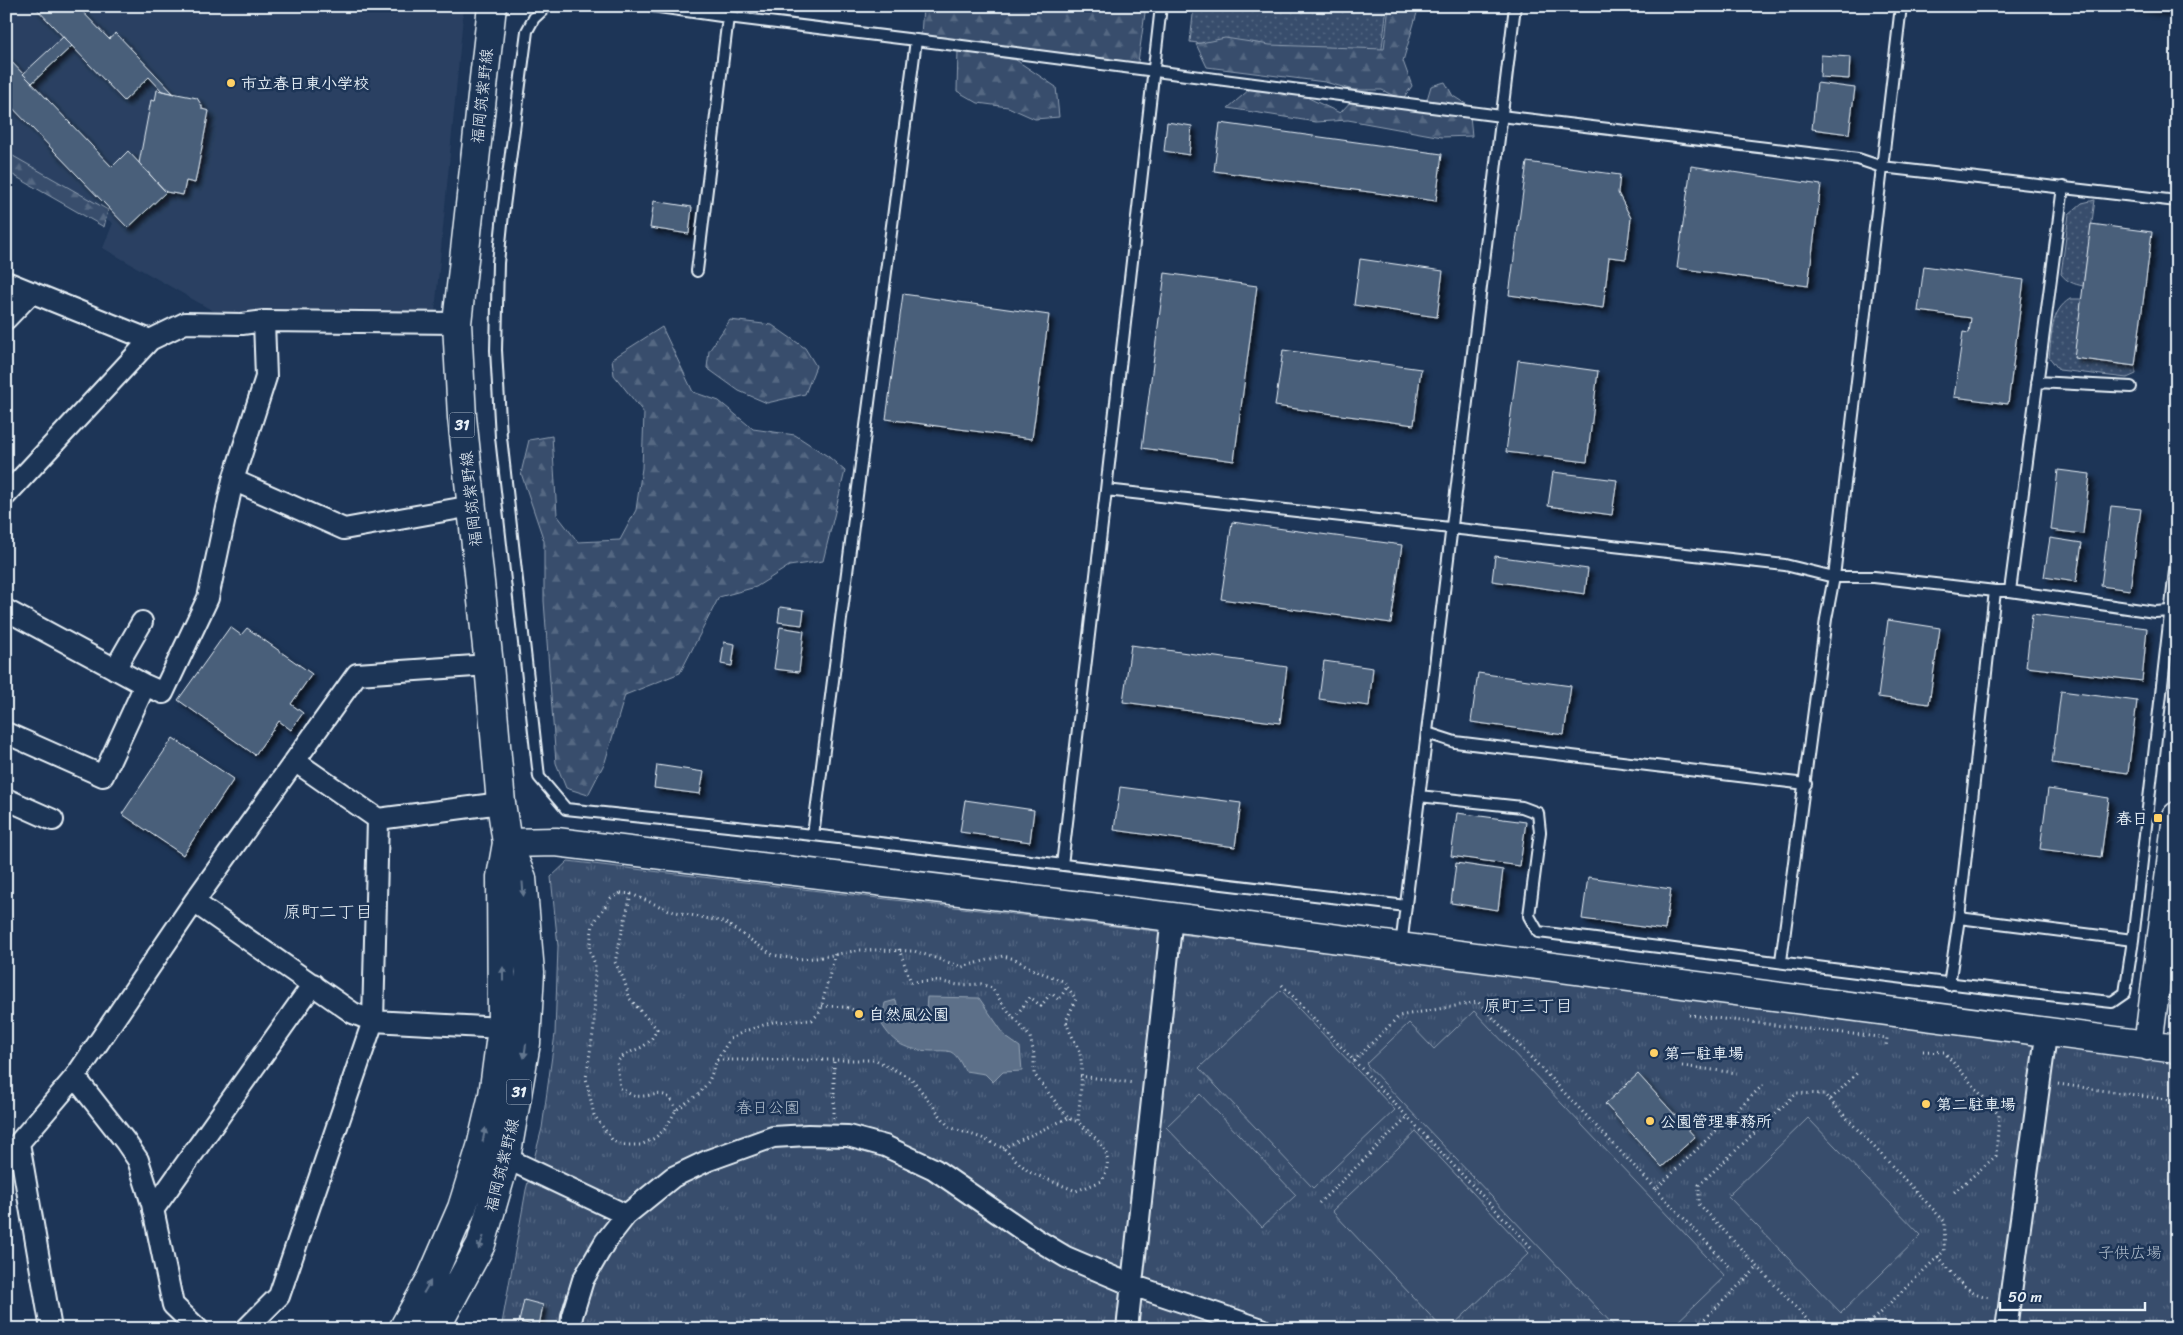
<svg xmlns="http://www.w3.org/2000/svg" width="2183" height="1335" font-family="Sriracha,'Klee One',sans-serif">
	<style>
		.built { fill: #2a4162 }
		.grass { fill: url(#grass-dots); stroke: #909fb2 }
		.forest { fill: url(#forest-firs); stroke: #909fb2 }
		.park { fill: url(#park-tufts); stroke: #909fb2 }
		.pitch { fill: #374d6c; stroke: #909fb2 }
		.water { fill: #5d7089; stroke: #95a4b5 }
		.building { fill: #495e7a; stroke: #e8f1f8; filter: url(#shadow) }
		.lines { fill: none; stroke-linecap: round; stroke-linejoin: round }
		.lane-casing { stroke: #e8f1f8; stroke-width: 14 }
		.street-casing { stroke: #e8f1f8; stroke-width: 24 }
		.secondary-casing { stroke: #e8f1f8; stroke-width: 31 }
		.primary-casing { stroke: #e8f1f8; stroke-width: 31 }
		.path { stroke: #e8f1f8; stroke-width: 3; stroke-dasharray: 1 4; stroke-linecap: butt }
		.lane { stroke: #1d3557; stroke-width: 10 }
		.street { stroke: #1d3557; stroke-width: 20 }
		.secondary { stroke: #1d3557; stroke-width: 28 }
		.primary { stroke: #1d3557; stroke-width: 28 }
		.oneway { fill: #64778f }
		.poi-dot { fill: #ffd166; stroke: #1d3557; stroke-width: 2 }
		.labels { text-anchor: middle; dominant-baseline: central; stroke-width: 5; stroke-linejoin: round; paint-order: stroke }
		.shield { fill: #1d3557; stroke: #abb9c8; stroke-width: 1 }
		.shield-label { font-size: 15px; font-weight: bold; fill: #e8f1f8 }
		.poi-label { font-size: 16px; font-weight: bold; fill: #e8f1f8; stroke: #1d3557; text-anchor: start }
		.street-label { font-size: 16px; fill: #e8f1f8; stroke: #1d3557 }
		.park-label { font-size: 16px; fill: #b3c0ce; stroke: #1d3557 }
		.neighbourhood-label { font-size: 18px; fill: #e8f1f8; stroke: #1d3557 }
	</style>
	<defs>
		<pattern id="grass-dots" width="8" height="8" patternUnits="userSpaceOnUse" patternTransform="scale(1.25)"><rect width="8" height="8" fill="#374d6c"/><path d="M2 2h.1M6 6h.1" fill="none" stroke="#546782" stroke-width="1.8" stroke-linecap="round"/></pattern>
		<pattern id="forest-firs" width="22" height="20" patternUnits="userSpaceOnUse" patternTransform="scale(1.25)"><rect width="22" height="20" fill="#374d6c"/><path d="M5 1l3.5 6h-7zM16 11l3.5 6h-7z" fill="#546782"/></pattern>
		<pattern id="park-tufts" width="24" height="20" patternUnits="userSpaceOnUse" patternTransform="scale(1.25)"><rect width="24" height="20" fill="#374d6c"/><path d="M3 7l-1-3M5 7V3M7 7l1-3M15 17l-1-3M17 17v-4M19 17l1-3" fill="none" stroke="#546782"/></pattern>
		<filter id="shadow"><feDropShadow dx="4.5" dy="4.5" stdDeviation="2.5" flood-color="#0009"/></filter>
	</defs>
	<rect width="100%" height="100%" fill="#1d3557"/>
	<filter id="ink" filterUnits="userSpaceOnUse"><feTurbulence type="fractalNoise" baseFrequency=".02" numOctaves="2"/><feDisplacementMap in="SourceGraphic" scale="10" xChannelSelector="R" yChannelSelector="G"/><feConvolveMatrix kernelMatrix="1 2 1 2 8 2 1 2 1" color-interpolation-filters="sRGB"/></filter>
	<g filter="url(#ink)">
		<!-- built -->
		<path class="built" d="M6,6H464L435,312H215L103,248L113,223L6,160Z"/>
		<!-- grass -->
		<path class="grass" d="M1194,6H1387L1380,65L1190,42Z
			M2095,200L2083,286C2074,284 2067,282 2061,274L2069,214L2082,203Z
			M2070,299H2082L2075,358L2135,366L2136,374L2127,378L2059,370L2049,357C2052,335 2050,311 2070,299Z"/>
		<!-- forest -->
		<path class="forest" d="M923,6H1146L1137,69L921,36Z
			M1389,6H1419L1403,61L1412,86L1402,100L1382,90H1353L1325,82L1207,67L1196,44L1225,38L1270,45L1384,49Z
			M958,50L1016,60L1056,87L1059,117L1035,119L1008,107L978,103L957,91Z
			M1445,82L1453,96L1469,106L1472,136L1442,137L1348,120L1316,122L1228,108L1250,89L1277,83L1340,113L1356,96L1426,103L1431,86Z
			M6,152L108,210L104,227L6,171Z
			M730,320L772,325L805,348L816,366L805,394L767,403L739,391L707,368L709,351Z
			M662,327L693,392L719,401L753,429L795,435L829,457L845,471L823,561L789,566L756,587L719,597L680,673L625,695L605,762L588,795L566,788L556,763L544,601V541L521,473L529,440L552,436L557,515L578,542L620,540L636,510L642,468L644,413L614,375L612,359Z"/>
		<!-- park -->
		<path class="park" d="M568,861L1155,931L2177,1059V1329H501L526,1190L542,1128L555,1034L558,946L551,877Z"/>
		<!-- pitch -->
		<path class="pitch" d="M1281,990L1395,1110L1313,1188L1199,1068Z
			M1474,1011L1725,1276L1670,1329H1617L1366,1064L1409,1023L1434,1049Z
			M1200,1094L1296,1195L1262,1227L1166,1127Z
			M1808,1118L1921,1235L1841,1313L1728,1196Z
			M1416,1132L1529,1253L1449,1329H1443L1332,1211Z"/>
		<!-- water -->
		<path class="water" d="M927,997L979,998L1006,1037L1020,1047L1022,1071L1003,1072L993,1082L985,1074L965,1071C961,1064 958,1056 951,1052C946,1050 937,1051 932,1051C906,1050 894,1045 881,1023L885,1003L896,1000L898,1009H926Z"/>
		<!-- building -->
		<path class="building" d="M34,6H77L109,39L116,33L174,94L162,91L149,77L124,101Z
			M2127,6H2177V13Z
			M63,37L72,46L32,83L23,74Z
			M1821,55L1850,57L1849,79L1820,77Z
			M6,56L112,167L128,151L166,192L128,228L6,101Z
			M1817,83L1855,88L1849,134L1812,129Z
			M157,90L197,98L202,106V109L209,111L195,183L186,181L183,195L166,192L139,163L151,100L155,101Z
			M1167,122L1192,126L1189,155L1164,151Z
			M1220,123L1442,154L1436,201L1214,171Z
			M1527,162L1620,175L1618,193L1631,218L1626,259L1609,257L1603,308L1509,295Z
			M1691,166L1821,185L1808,286L1677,268Z
			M654,201L692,207L689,234L650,228Z
			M2091,224L2152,232L2135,366L2074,358Z
			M1360,259L1443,271L1437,317L1354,305Z
			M1924,266L2024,280L2008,404L1954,397L1963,332L1969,333L1971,318L1918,311Z
			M1165,273L1257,286L1234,461L1142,448Z
			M903,294L1049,315L1032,439L886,419Z
			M1283,350L1421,369L1414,425L1275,406Z
			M1518,360L1598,371L1587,462L1506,452Z
			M2058,470L2090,474L2083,534L2051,530Z
			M1553,472L1617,480L1612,515L1548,506Z
			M2111,506L2141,509L2130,590L2101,586Z
			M1232,522L1402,545L1391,623L1221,599Z
			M2050,538L2082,543L2076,582L2044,577Z
			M1495,556L1588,569L1585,594L1492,581Z
			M780,607L804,610L802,625L778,622Z
			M2032,614L2147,628L2142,681L2026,667Z
			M1888,620L1940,628L1929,704L1878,697Z
			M230,627L241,635L247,628L312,674L291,704L303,713L291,730L279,721L255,755L178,700Z
			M780,627L804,631L799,672L774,669Z
			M724,642L735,644L732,666L721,664Z
			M1131,645L1287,667L1280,723L1123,702Z
			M1324,661L1373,668L1369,706L1319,699Z
			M1478,673L1571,686L1564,735L1471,722Z
			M2061,691L2137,701L2128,773L2052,763Z
			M173,738L234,779L183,855L122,814Z
			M657,765L704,772L700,794L654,788Z
			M1120,787L1241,803L1235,847L1114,830Z
			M2048,789L2109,798L2101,857L2040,849Z
			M965,800L1034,810L1030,842L960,832Z
			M1457,813L1526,822L1520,866L1451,856Z
			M1456,863L1503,870L1498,910L1451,903Z
			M1588,877L1671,889L1665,930L1582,919Z
			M1638,1074L1695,1137L1662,1167L1605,1104Z
			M524,1300L543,1305L539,1326L519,1322Z"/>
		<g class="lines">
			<defs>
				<path id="lane" d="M547,6L534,18L527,31L503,214L498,263L496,350L501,437L539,777L566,809L813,835L1406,906
					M652,6L728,17
					M1161,6L1106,490L1785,565L1834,577H1874L1995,591H2010L2155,612L2170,611
					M697,271L728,17L916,40
					M2037,382L2131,387
					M2010,591L2063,187
					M1427,733L1455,742L1806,784
					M1419,796L1522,807L1538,813L1540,832L1529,916L1538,932C1729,955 1920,982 2112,1002L2125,993L2133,940L2177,553
					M813,835L916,40L1501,116L1858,159L1882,167L2177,201
					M1062,865L1106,490
					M1959,918L2133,940
					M1401,946L1515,6
					M1781,961L1826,619L1834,577L1901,6
					M1949,985L1959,918L1995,591"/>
				<path id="street" d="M6,282L150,340
					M6,319L32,292
					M233,480L344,529L472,506
					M6,495L150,340L185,323L242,324L264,321L457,323
					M6,610L145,685L103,776L6,733
					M115,669L142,622
					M145,685L163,693L208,598L233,480L266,377L264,321
					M6,799L53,820
					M378,819L501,803
					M194,902L353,1013L373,1021L502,1028
					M75,1077L125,1141L138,1160L152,1204L173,1305L198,1329
					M19,1143L51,1329
					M6,1158L75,1077L194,902L357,674L489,665
					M506,1158L626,1215
					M153,1210L313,984
					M246,1329L279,1296L373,1021L378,819L296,762
					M571,1329L572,1316L583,1280L605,1242L626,1215L673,1177L709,1160L773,1137L808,1135L848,1136L885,1146L934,1169L1034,1238L1066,1257L1132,1285L1262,1329
					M1127,1329L1172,917
					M2006,1329L2045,1043"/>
				<path id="secondary" d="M507,843L556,842L1172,917L2177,1049
					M2148,1046L2177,816"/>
				<path id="primary" d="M403,1329L432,1277L462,1208L481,1147L493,1095L502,1028L501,877L507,843
					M435,1329L481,1244L506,1158L526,1043L530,972L522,878L507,843L501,803L489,665L462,417L457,323L492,6"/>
			</defs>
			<!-- lane casing -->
			<use href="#lane" class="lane-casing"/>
			<!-- street casing -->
			<use href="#street" class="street-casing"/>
			<!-- secondary casing -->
			<use href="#secondary" class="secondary-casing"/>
			<!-- primary casing -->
			<use href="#primary" class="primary-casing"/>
			<!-- path -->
			<path class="path" d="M621,893L631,894L671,911L724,922L773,955L795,959L816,958L860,950H881L914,951L962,967L1003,956L1015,959L1034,970L1063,981L1076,999L1066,1021C1069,1033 1077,1043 1080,1054C1084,1071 1079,1104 1078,1122C1098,1141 1117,1151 1102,1181L1076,1191L1029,1172L1003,1148L982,1138L949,1127L912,1079L876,1060H717L709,1081L699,1094L676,1110L666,1128L655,1138L641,1145H623L613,1141L594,1115L586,1078L594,1027L595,964L589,949L593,924L611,898Z
				M631,894L615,962L624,980L630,999L657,1029C645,1055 632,1045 617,1062L620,1088C624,1090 630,1095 635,1096C653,1098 668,1085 676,1110
				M899,949L911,982L937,981L958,985L981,984L992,988L1004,1006L1030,1037L1034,1054V1074L1068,1118L1078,1122
				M1282,985L1532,1248
				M822,1006C838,1007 859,1004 864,1023
				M1689,1015L1887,1038L1886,1048
				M1014,1018L1030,997L1041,1006L1051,993L1059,1000L1067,987
				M1923,1051L1944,1052L1999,1115L1996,1156L1952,1194
				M717,1060L730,1039L745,1031L773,1022L812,1020L820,1012L835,954
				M1354,1061L1399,1016L1478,1002L1656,1189L1763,1085
				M1682,1066L1737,1073
				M1080,1076L1134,1083
				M2058,1084L2177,1101
				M1831,1099L1859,1071
				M834,1118V1061
				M1003,1148L1068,1118
				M1656,1189L1729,1266
				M1319,1203L1408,1117
				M1938,1256C1954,1275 1965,1295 1991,1297
				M1694,1329L1758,1267
				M1816,1329L1699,1204V1185L1797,1093L1824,1094L1945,1222L1944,1251L1863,1329"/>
			<!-- lane -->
			<use href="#lane" class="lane"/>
			<!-- street -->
			<use href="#street" class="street"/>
			<!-- secondary -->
			<use href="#secondary" class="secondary"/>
			<!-- primary -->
			<use href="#primary" class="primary"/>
		</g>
		<!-- one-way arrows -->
		<defs><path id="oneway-solid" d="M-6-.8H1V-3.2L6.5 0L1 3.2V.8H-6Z" transform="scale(1.25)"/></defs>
		<g class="oneway">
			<use href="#oneway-solid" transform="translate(523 889) rotate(86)"/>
			<use href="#oneway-solid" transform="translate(503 974) rotate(-90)"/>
			<use href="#oneway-solid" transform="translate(525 1051) rotate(98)"/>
			<use href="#oneway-solid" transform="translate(484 1135) rotate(-78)"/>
			<use href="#oneway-solid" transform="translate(481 1243) rotate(111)"/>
			<use href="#oneway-solid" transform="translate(427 1287) rotate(-60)"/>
		</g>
	</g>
	<!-- markers -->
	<g class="poi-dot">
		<circle cx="231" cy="83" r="5"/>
		<rect x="2153" y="813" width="10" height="10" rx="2.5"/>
		<circle cx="859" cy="1014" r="5"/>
		<circle cx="1654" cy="1053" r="5"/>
		<circle cx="1926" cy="1104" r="5"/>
		<circle cx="1650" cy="1121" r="5"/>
	</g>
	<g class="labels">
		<!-- shield labels -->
		<g class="shield">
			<rect x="449.5" y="412.5" width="25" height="25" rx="4"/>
			<rect x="506.5" y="1079.5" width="25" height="25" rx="4"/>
		</g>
		<g class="shield-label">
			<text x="462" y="425">31</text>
			<text x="519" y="1092">31</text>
		</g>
		<!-- poi labels -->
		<g class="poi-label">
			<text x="241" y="83">市立春日東小学校</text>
			<text x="2148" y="818" text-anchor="end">春日</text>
			<text x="869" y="1014">自然風公園</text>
			<text x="1664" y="1053">第一駐車場</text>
			<text x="1936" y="1104">第二駐車場</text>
			<text x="1660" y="1121">公園管理事務所</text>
		</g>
		<!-- street labels -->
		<g class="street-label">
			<text transform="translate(482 96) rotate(-84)">福岡筑紫野線</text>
			<text transform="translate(471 499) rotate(-96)">福岡筑紫野線</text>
			<text transform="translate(502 1165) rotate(-76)">福岡筑紫野線</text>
		</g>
		<!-- park labels -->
		<g class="park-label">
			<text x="768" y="1107">春日公園</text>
			<text x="2130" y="1252">子供広場</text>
		</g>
		<!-- neighbourhood labels -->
		<g class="neighbourhood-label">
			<text x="328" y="912">原町二丁目</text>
			<text x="1528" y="1006">原町三丁目</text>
		</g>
	</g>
	<!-- margin -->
	<rect width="2183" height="1335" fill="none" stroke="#1d3557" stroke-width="25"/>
	<rect x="12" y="12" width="2158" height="1310" fill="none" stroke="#e8f1f8" stroke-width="2" filter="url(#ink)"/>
	<!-- scale -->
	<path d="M2000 1302v8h145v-8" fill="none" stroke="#e8f1f8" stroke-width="2.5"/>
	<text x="2008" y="1302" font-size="15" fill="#e8f1f8" stroke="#1d3557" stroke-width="4" paint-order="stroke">50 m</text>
</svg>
